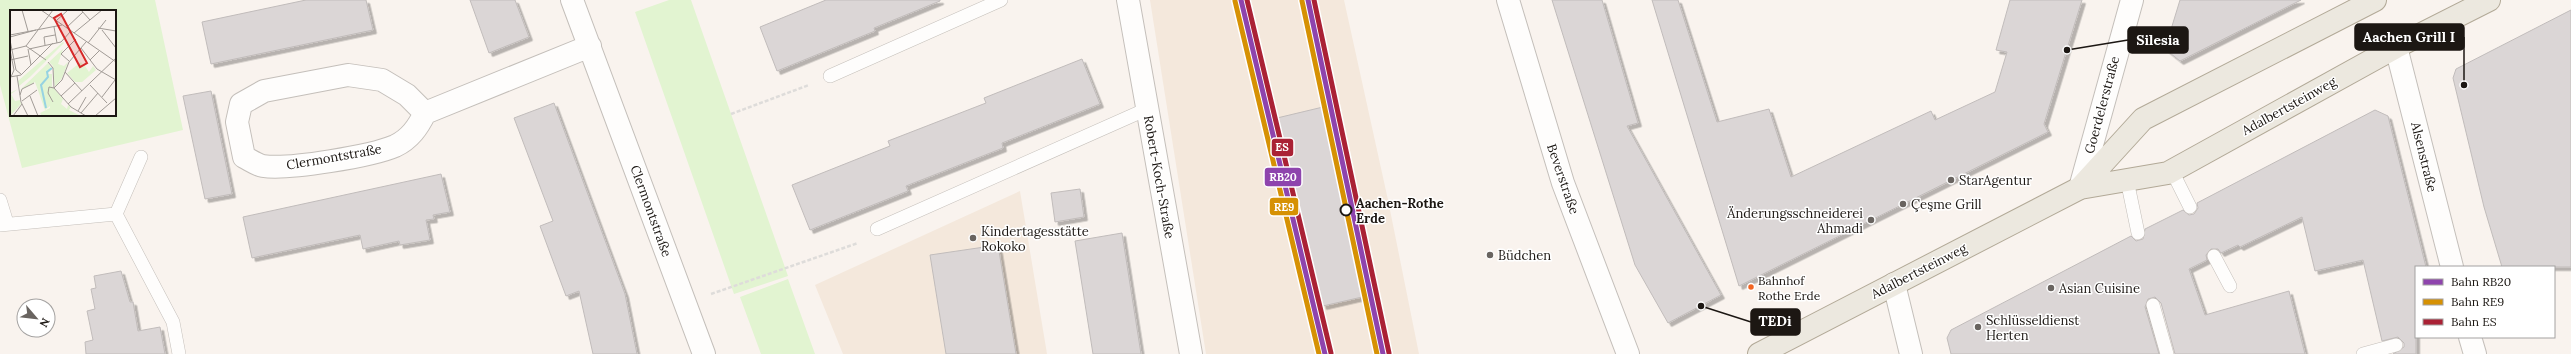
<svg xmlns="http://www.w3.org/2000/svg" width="2571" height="354" font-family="Lora,serif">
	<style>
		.built { fill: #f4e8dc }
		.green { fill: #e2f4d1; fill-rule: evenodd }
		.building { fill: #dbd6d6; stroke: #c1bcbb; filter: url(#shadow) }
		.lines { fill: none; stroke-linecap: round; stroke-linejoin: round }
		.service-casing { stroke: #c4bfba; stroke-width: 14 }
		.minor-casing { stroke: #c4bfba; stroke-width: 24 }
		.tertiary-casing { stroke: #c4bfba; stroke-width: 24 }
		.primary-casing { stroke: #b2a997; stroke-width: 24 }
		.path { stroke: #dedcda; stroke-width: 2.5; stroke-dasharray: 4 2; stroke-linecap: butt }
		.service { stroke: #fefdfc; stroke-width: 13 }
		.minor { stroke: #fefdfc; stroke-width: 22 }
		.tertiary { stroke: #fefdfc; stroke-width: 22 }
		.primary { stroke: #ece8df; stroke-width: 22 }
		.rail-1-casing { stroke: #fff; stroke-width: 8 }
		.rail-2-casing { stroke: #fff; stroke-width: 8 }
		.rail-3-casing { stroke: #fff; stroke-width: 8 }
		.rail-1 { stroke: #8e44ad; stroke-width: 5 }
		.rail-2 { stroke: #d69103; stroke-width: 5 }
		.rail-3 { stroke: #aa2135; stroke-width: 5 }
		.poi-dot { fill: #696460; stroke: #fff; stroke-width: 1.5 }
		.stop-dot { fill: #fff; stroke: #1c1713; stroke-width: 2 }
		.bus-dot { fill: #f26522; stroke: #fff; stroke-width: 1.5 }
		.labels { text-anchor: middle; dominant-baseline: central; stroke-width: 3; stroke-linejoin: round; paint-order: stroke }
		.bus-label { font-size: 12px; fill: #1c1713; stroke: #fff; text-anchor: start }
		.street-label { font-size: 13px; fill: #1c1713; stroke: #fff }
		.poi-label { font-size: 13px; fill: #1c1713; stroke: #fff; text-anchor: start }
		.stop-label { font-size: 13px; font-weight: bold; fill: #1c1713; stroke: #fff; text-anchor: start }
		.inset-river { fill: none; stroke: #96d3e2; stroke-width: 2 }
		.inset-road { fill: none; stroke: #a19b96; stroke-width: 1 }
		.view { fill: #d62828; fill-opacity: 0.15; stroke: #d62828; stroke-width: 2 }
		.inset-edge { fill: none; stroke: #1c1713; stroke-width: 2 }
		.leader { fill: none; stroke: #1c1713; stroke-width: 1.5 }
		.callout-dot { fill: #1c1713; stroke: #fff; stroke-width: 1.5 }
		.callout { fill: #1c1713; stroke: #1c1713; stroke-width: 1.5 }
		.callout-label { font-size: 14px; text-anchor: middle; font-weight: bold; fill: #fff }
		.line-badge { stroke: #fff; stroke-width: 1.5 }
		.badge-label { font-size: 11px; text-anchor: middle; font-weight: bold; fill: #fff }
	</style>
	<defs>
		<filter id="shadow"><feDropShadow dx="3.5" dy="3.5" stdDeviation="0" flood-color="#0004"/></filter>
	</defs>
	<rect width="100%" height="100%" fill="#f9f3ee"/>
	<!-- built -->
	<path class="built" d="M1150,0H1344L1388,200L1419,354H1206Z
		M1020,191L1047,354H843L815,285Z"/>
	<!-- green -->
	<path class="green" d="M0,0H155L183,130L22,168L0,85ZM11,11H115V115H11Z
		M669,0H691L788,276L734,294L635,12Z
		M788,279L815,354H761L740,297Z"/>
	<!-- building -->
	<path class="building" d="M306,0H366L373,30L211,64L202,22Z
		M470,0H515L529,37L489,53Z
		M826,0H940V1L874,28L875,31L777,71L760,27Z
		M1552,0H1602L1638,123L1627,126L1721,295L1668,323L1635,265Z
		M1652,0H1678L1717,122L1769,109L1791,177L1931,111L1935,120L1995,92L2007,52L1996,50L2010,0H2082L2044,124L2048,132L1739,286Z
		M2180,0H2301L2180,61L2165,49Z
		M2571,10V267H2502L2484,207L2453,78L2456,69Z
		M1082,59L1100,104L1002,143L1003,148L906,186L908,191L810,230L792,185L890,146L888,141L986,103L984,98Z
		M211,91L232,194L205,199L183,96Z
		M554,103L625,294L637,354H593L579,291L566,296L540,226L553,221L514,118Z
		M1323,107L1362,297L1323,306L1277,118Z
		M2375,110L2388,116L2426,267H2416V354H2393L2404,347V343L2398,337L2382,341L2363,260L2315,271L2302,217L2240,247L2238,245L2221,253L2218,249H2211L2206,255L2207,260L2189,269L2205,315L2289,291L2305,354H2175L2161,303L2155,297L2148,299L2145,307L2159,354H1951L1947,338L1951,330L2131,236L2136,241L2143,239L2145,229L2183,210L2189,215L2194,214L2198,208L2197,203Z
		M441,174L450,212L433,215L434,219L426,220L430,240L400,245L399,241L363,249L360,235L252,258L243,217Z
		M1080,189L1084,217L1055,222L1051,193Z
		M1122,233L1141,354H1093L1075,241Z
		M998,245L1016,354H946L930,255Z
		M121,271L130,302H133L138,331L160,327L165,354H86L85,342L93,340L87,311L95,309L91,289L96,288L94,276Z"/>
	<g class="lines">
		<defs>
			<path id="service" d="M830,76L1001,0
				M2172,171L2190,207
				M2127,180L2138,233
				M0,200L7,223
				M116,214L141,157
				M0,225L116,214L173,322L179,354
				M877,229L1147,109
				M2214,256L2230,286
				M2153,305L2167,354
				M2363,354L2396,345"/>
			<path id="minor" d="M572,0L704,354
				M1128,0L1191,354
				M1508,0L1563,183L1628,354
				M2396,47L2452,267
				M425,113L407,95L382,80L348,75L264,91L241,104L237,122L244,157C250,160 257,165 263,166C288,170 372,156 395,146C410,139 418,127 425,113L590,46
				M1894,284L1911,354
				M2470,337L2475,354"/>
			<path id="tertiary" d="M2080,188L2132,0"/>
			<path id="primary" d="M2080,188L2143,119L2375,0
				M1759,354L2080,188L2168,173L2396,47L2489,0"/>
		</defs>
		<!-- service casing -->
		<use href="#service" class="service-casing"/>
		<!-- minor casing -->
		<use href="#minor" class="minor-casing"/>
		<!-- tertiary casing -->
		<use href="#tertiary" class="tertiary-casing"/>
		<!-- primary casing -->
		<use href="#primary" class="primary-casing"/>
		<!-- path -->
		<path class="path" d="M731,114L809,85
			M711,294L858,243"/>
		<!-- service -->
		<use href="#service" class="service"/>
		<!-- minor -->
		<use href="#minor" class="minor"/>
		<!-- tertiary -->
		<use href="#tertiary" class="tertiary"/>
		<!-- primary -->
		<use href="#primary" class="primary"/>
		<defs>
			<path id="rail-1" d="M1241,0L1325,354
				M1308,0L1383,354"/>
			<path id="rail-2" d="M1235,1L1319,354
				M1302,1L1377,354"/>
			<path id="rail-3" d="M1247,0L1331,353
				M1314,0L1389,353"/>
		</defs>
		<!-- rail-1 casing -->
		<use href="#rail-1" class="rail-1-casing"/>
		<!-- rail-2 casing -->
		<use href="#rail-2" class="rail-2-casing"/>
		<!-- rail-3 casing -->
		<use href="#rail-3" class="rail-3-casing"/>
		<!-- rail-1 -->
		<use href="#rail-1" class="rail-1"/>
		<!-- rail-2 -->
		<use href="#rail-2" class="rail-2"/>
		<!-- rail-3 -->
		<use href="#rail-3" class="rail-3"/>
	</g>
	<!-- markers -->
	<g class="poi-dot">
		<circle cx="1951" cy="180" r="4"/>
		<circle cx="1903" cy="204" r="4"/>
		<circle cx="1871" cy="220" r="4"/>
		<circle cx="973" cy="238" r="4"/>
		<circle cx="1490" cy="255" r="4"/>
		<circle cx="2051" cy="288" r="4"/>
		<circle cx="1978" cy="327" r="4"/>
	</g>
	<circle class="stop-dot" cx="1346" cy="210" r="5.5"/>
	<circle class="bus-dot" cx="1751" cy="287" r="3.5"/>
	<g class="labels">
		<!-- bus labels -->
		<g class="bus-label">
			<text x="1758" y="280">Bahnhof<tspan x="1758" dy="15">Rothe Erde</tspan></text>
		</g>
		<!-- street labels -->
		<g class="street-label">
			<text transform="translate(2102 105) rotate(-75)">Goerdelerstraße</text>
			<text transform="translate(2289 106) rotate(-29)">Adalbertsteinweg</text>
			<text transform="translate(334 157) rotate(-10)">Clermontstraße</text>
			<text transform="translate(2424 157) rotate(76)">Alsenstraße</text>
			<text transform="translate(1159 177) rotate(80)">Robert-Koch-Straße</text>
			<text transform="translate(1563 179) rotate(71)">Beverstraße</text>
			<text transform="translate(651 211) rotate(70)">Clermontstraße</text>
			<text transform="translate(1919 271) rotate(-27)">Adalbertsteinweg</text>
		</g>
		<!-- poi labels -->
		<g class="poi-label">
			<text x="1959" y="180">StarAgentur</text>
			<text x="1911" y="204">Çeşme Grill</text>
			<text x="1863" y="213" text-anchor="end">Änderungsschneiderei<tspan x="1863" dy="15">Ahmadi</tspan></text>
			<text x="981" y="231">Kindertagesstätte<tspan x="981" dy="15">Rokoko</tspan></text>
			<text x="1498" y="255">Büdchen</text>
			<text x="2059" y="288">Asian Cuisine</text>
			<text x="1986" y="320">Schlüsseldienst<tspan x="1986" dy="15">Herten</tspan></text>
		</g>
		<!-- stop labels -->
		<g class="stop-label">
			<text x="1356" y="203">Aachen-Rothe<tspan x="1356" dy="15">Erde</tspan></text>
		</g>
	</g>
	<!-- overview -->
	<g transform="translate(10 10)">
		<rect width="106" height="106" fill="#f9f3ee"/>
		<path d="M53,32L54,33L20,67L9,76L8,71ZM53,39L48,54L54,56L58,52L52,68L45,77L43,56L39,52ZM71,52L73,55L70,58L75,56L79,62L83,56L86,60L72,72H65L57,63ZM38,53L42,59L37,64H42V76L53,89L51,94L57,99L58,95L61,97L59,100L71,106H32L30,103L40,98V96L35,100L25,72L10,80ZM8,79L1,84L5,91L10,90L11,94L0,106V83Z" fill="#e2f4d1"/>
		<path class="inset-river" d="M36,98L31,75L38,67L37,62L42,58"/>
		<path class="inset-road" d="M12,0L18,21M31,0L70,27M71,0L80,10M47,10L58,0M44,17L47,33M56,18L73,2M88,18L106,21M92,20L106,38M64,23L92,0M0,25L52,15M0,27L26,20M70,27L106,52M0,30L6,60L11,64M78,33L96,10M35,35L34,27L45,25M16,36L36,50M71,38L87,59L106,70M18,39L21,55M19,39L51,32L61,21M0,40L16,36L43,0M0,40L4,60L1,67M0,50L18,46M80,50L89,41M59,51L51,44L66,29M38,52L43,58L44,78L61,97L76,106M55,62L72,81M7,66L11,92L18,106M0,67L11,65L43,33M80,75L97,93M44,78L52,70L59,52L76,32M10,85L12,79L24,73M20,86L28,106M51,86L65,73M92,87L105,70M12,91L27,80M43,92L38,83L39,77L44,78M58,94L106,48M68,101L76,87M71,103L88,83M3,106L12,94M85,106L106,88"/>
		<path class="view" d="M51,4L77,53L70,57L44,8Z"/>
		<rect width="106" height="106" class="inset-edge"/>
	</g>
	<!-- callouts -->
	<path class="leader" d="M2464 85L2464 37M2067 50L2128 40M1701 306L1751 322"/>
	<g class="callout-dot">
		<circle cx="2464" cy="85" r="4"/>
		<circle cx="2067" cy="50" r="4"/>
		<circle cx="1701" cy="306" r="4"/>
	</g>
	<g class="callout">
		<rect x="2355" y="24" width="109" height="26" rx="4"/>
		<rect x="2128" y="27" width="60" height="26" rx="4"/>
		<rect x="1751" y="309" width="49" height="26" rx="4"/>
	</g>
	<g class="callout-label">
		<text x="2409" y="42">Aachen Grill I</text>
		<text x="2158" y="45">Silesia</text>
		<text x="1775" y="326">TEDi</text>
	</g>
	<g class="line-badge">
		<rect x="1271" y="138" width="23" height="19" rx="4" fill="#aa2135"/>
		<rect x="1264" y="167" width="38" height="20" rx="4" fill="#8e44ad"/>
		<rect x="1269" y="197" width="30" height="19" rx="4" fill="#d69103"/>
	</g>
	<g class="badge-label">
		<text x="1282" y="151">ES</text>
		<text x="1283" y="181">RB20</text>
		<text x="1284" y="211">RE9</text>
	</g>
	<!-- legend -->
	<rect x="2415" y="266" width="140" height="72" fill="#ffffff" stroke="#a4a2a1"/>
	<rect x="2423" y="279" width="20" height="6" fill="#8e44ad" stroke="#a4a2a1"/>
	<text x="2451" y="286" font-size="12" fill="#1c1713">Bahn RB20</text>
	<rect x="2423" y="299" width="20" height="6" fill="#d69103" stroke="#a4a2a1"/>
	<text x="2451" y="306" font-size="12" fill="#1c1713">Bahn RE9</text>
	<rect x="2423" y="319" width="20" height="6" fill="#aa2135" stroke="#a4a2a1"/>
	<text x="2451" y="326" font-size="12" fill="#1c1713">Bahn ES</text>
	<!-- north arrow -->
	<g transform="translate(36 318) rotate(118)"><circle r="19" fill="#ffffff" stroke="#a4a2a1"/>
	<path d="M0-3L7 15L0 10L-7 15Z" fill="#696460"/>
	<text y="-6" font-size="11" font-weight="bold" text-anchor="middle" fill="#1c1713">N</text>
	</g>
</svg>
